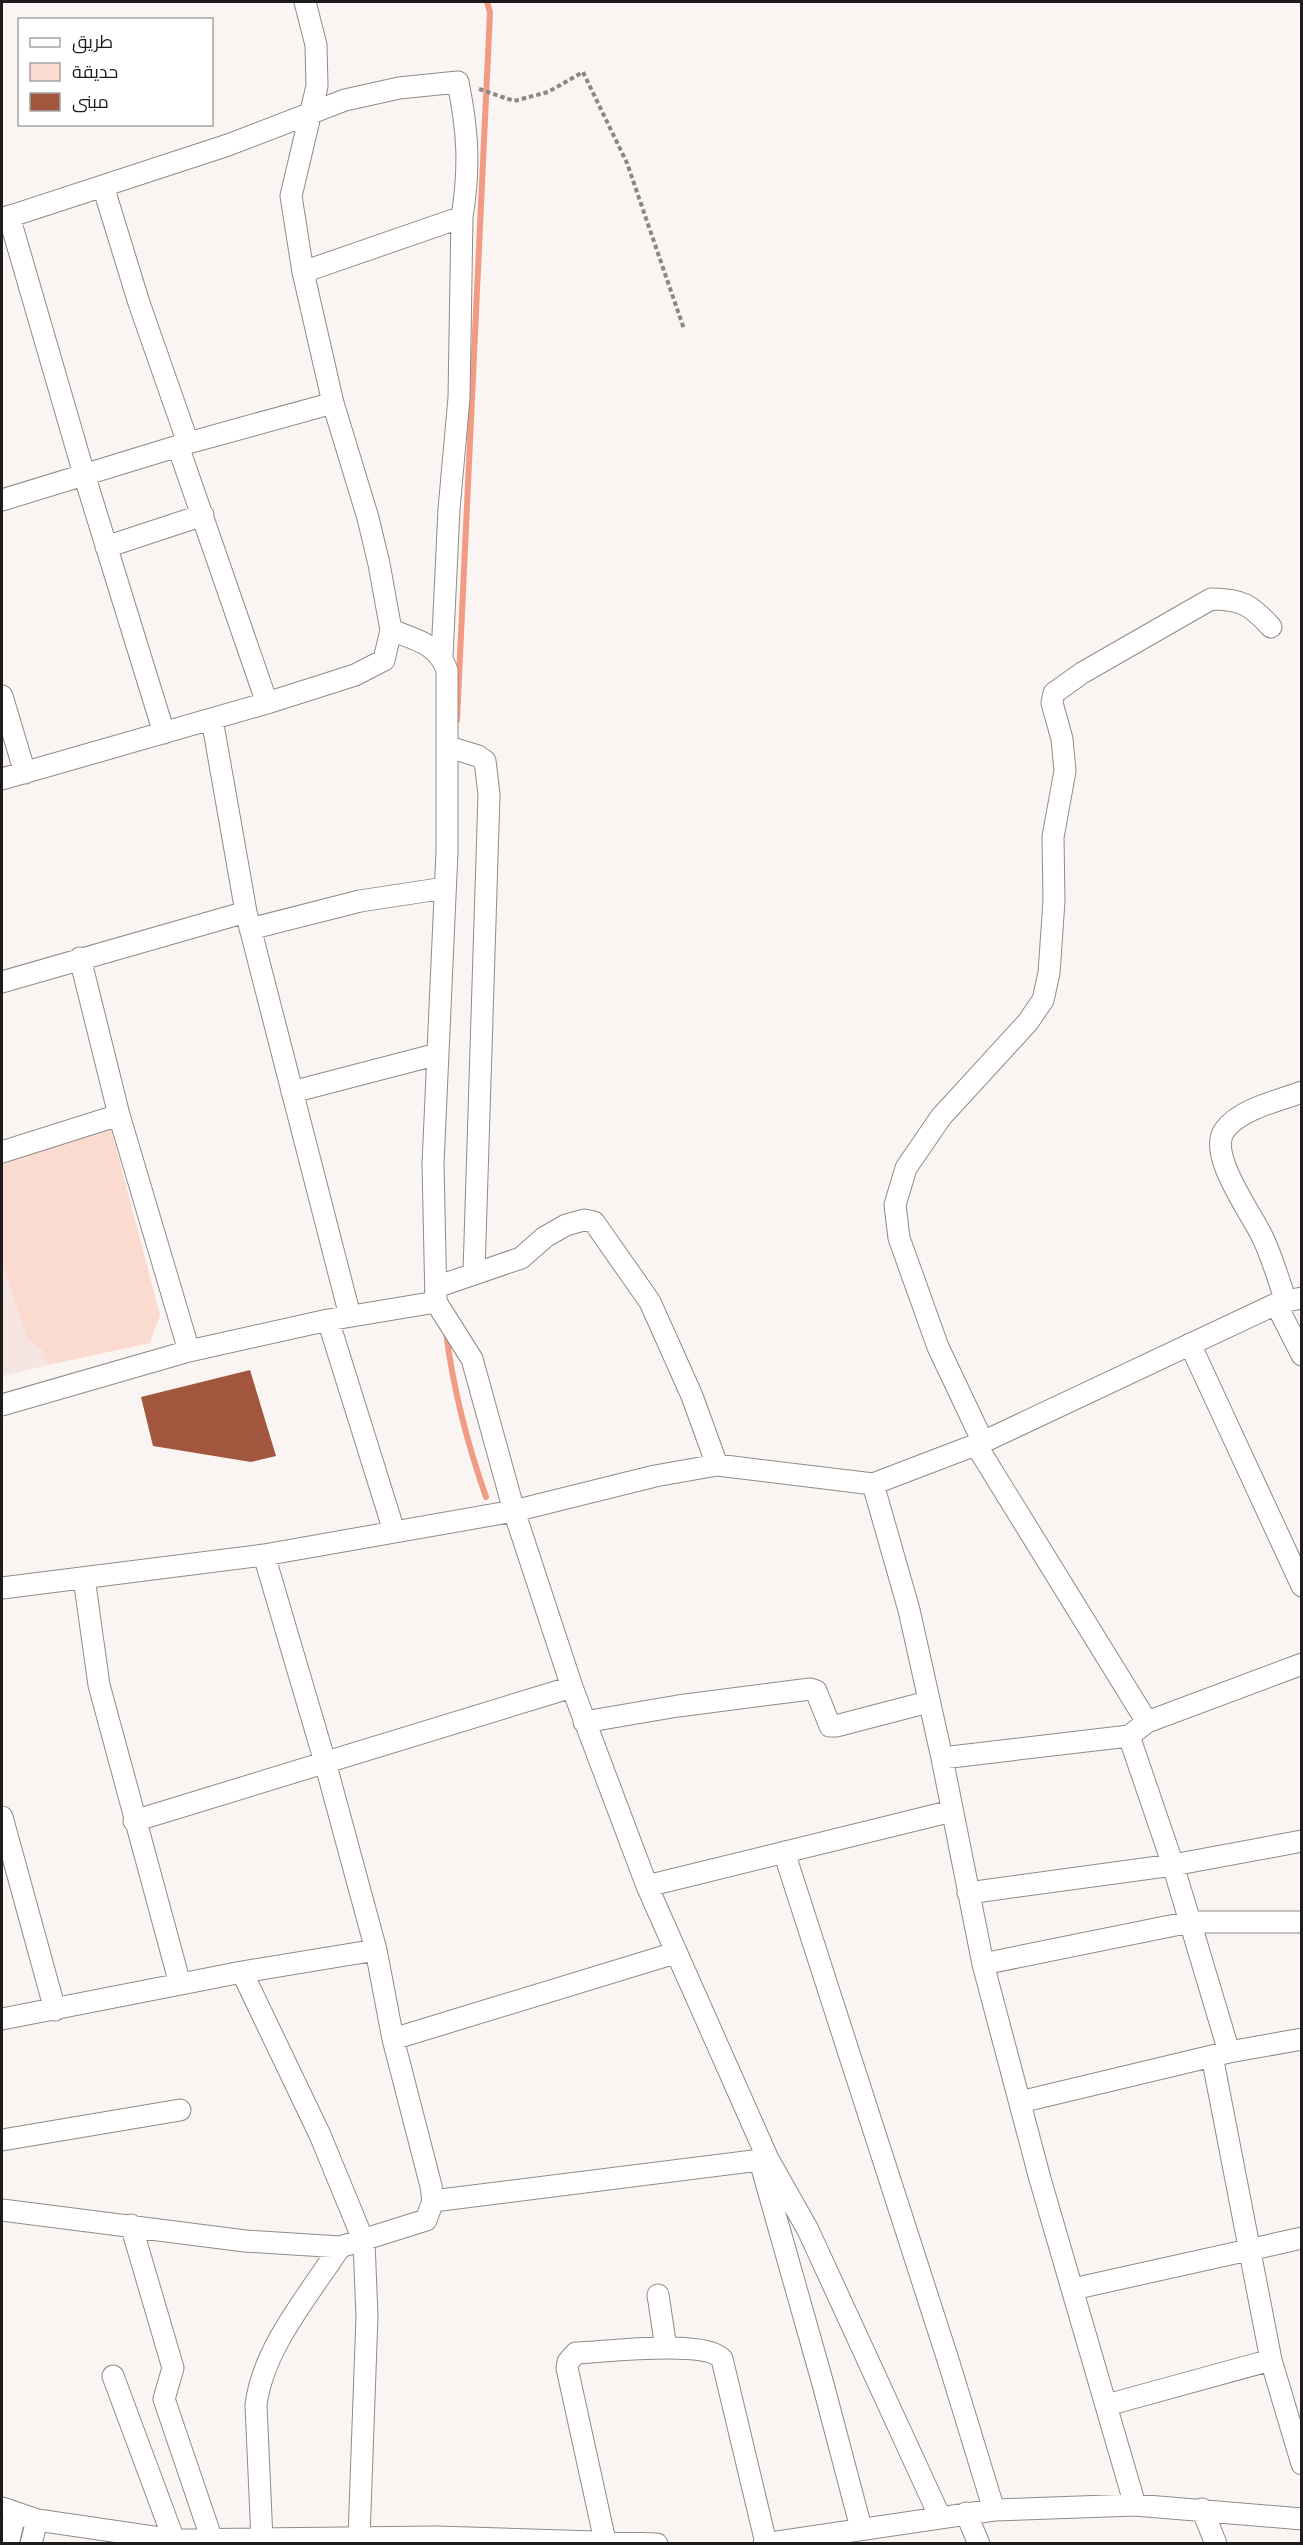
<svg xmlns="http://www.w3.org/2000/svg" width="1303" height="2545" font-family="Ubuntu,Cairo,sans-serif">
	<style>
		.built { fill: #f4e5e1 }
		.green { fill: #fbdacf }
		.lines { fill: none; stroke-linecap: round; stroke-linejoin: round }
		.stream { stroke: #f19c82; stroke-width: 6 }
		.building { fill: #a3563e }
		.minor-casing { stroke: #908b89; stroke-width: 23 }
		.path { stroke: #8b8786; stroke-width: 4; stroke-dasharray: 4.5 3; stroke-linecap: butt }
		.minor { stroke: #fff; stroke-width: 21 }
	</style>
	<rect width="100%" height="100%" fill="#faf4f2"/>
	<!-- built -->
	<path class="built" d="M2,1262L28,1340L42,1349L48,1365L2,1376Z"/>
	<!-- green -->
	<path class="green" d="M110,1125L160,1315L150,1343L48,1365L42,1349L28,1340L2,1262V1158Z"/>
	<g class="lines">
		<!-- stream -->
		<path class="stream" d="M457,720L490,12L487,2
			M446,1332C453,1388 467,1443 486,1497"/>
	</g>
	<!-- building -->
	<path class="building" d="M250,1370L276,1456L251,1462L153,1446L141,1397Z"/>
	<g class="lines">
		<defs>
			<path id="minor" d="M103,186L139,303L188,443
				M9,216L84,474L164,733
				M2,219L228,145L345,100L399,88L458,82C468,132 470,167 462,217
				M303,272L462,217L459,398L449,509L442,656
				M178,446L267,703
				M2,500L188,443L333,403
				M106,547L203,515
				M2,696L25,773
				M212,719L246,912L350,1316
				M449,747L478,756L485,761L489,794L474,1272
				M2,779L267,703L355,675L384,660L391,630L379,564L368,518L333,403L303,272L291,196L317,86L316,45L305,2
				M250,929L360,901L445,888
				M80,958L119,1115L189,1351
				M2,982L246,912
				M292,1092L438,1054
				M1302,1092C1278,1101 1239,1109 1224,1131C1208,1155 1251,1213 1262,1236C1272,1256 1278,1279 1286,1301L1302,1298
				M2,1152L119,1115
				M436,1287L521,1258L545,1237L566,1225L584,1220L594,1222L650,1302L692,1396L717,1465
				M436,1302L472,1359L514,1511L572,1687L647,1886L768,2159L808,2230L940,2517
				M328,1320L394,1531
				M1190,1344L1302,1586
				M2,1405L189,1351L328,1320L436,1302L433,1164L447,852V670C437,643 416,640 391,630
				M983,1442L938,1347L899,1238L895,1205L906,1168L941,1117L1028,1022L1043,1000L1049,973L1054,901L1053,837L1065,771L1062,739L1052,703L1054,693L1082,673L1211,599C1242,599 1251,605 1271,627
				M976,1445L1147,1722
				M873,1484L909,1610L942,1758L983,1964L1040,2179L1135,2505
				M84,1578L99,1685L180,1984
				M2,1588L264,1555L514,1511L655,1476L717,1465L873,1484L983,1442L1276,1304L1302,1355
				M584,1722L678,1706L810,1689L816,1691L830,1726H836L928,1702
				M1129,1736L1173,1865L1229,2052
				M942,1758L1129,1736L1147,1722L1302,1664
				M2,1817L55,2010
				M134,1821L572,1687
				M784,1852L949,2363L994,2510
				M647,1886L952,1811
				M968,1893L1173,1865L1302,1841
				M983,1964L1190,1922H1302
				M242,1972L320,2135L364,2242L367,2316L359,2537
				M2,2019L242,1972L376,1950
				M393,2039L675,1953
				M1212,2056L1271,2360L1302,2464
				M1020,2102L1229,2052L1302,2039
				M2,2140L180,2110
				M760,2161L823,2384L861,2528
				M433,2201L768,2159
				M2,2210L245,2241L340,2247L426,2220L433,2201L431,2186L393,2039L376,1950L325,1762L264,1555
				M131,2225L173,2368L164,2399L212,2540
				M1073,2289L1302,2238
				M658,2295L666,2348
				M113,2376L174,2540
				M1107,2405L1271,2360
				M2,2508L37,2520L174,2540L436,2537L657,2544
				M1202,2509L1216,2544
				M966,2513L979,2544
				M262,2540L256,2405C263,2348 309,2295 340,2247
				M605,2541L567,2368L568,2362L576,2353C605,2352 705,2339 722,2359L766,2543
				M8,2544L15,2514
				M31,2544L37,2520
				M764,2544L994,2510L1135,2505L1302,2519"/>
		</defs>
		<!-- minor casing -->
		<use href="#minor" class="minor-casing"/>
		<!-- path -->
		<path class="path" d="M479,89L514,101L548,92L583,72L627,163L684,329"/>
		<!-- minor -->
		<use href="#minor" class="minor"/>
	</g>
	<!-- border -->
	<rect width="1303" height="2545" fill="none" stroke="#1d1b1b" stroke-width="6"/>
	<!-- legend -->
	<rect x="18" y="18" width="195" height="108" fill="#ffffff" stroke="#a5a4a4" stroke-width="1.5"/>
	<rect x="30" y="38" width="30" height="9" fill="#ffffff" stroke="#a5a4a4" stroke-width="1.5"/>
	<text x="72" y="48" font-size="18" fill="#1d1b1b">طريق</text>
	<rect x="30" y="63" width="30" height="18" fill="#fbdacf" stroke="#a5a4a4" stroke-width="1.5"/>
	<text x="72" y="78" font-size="18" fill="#1d1b1b">حديقة</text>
	<rect x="30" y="93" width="30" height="18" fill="#a3563e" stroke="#a5a4a4" stroke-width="1.5"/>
	<text x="72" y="108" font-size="18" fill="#1d1b1b">مبنى</text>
</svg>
